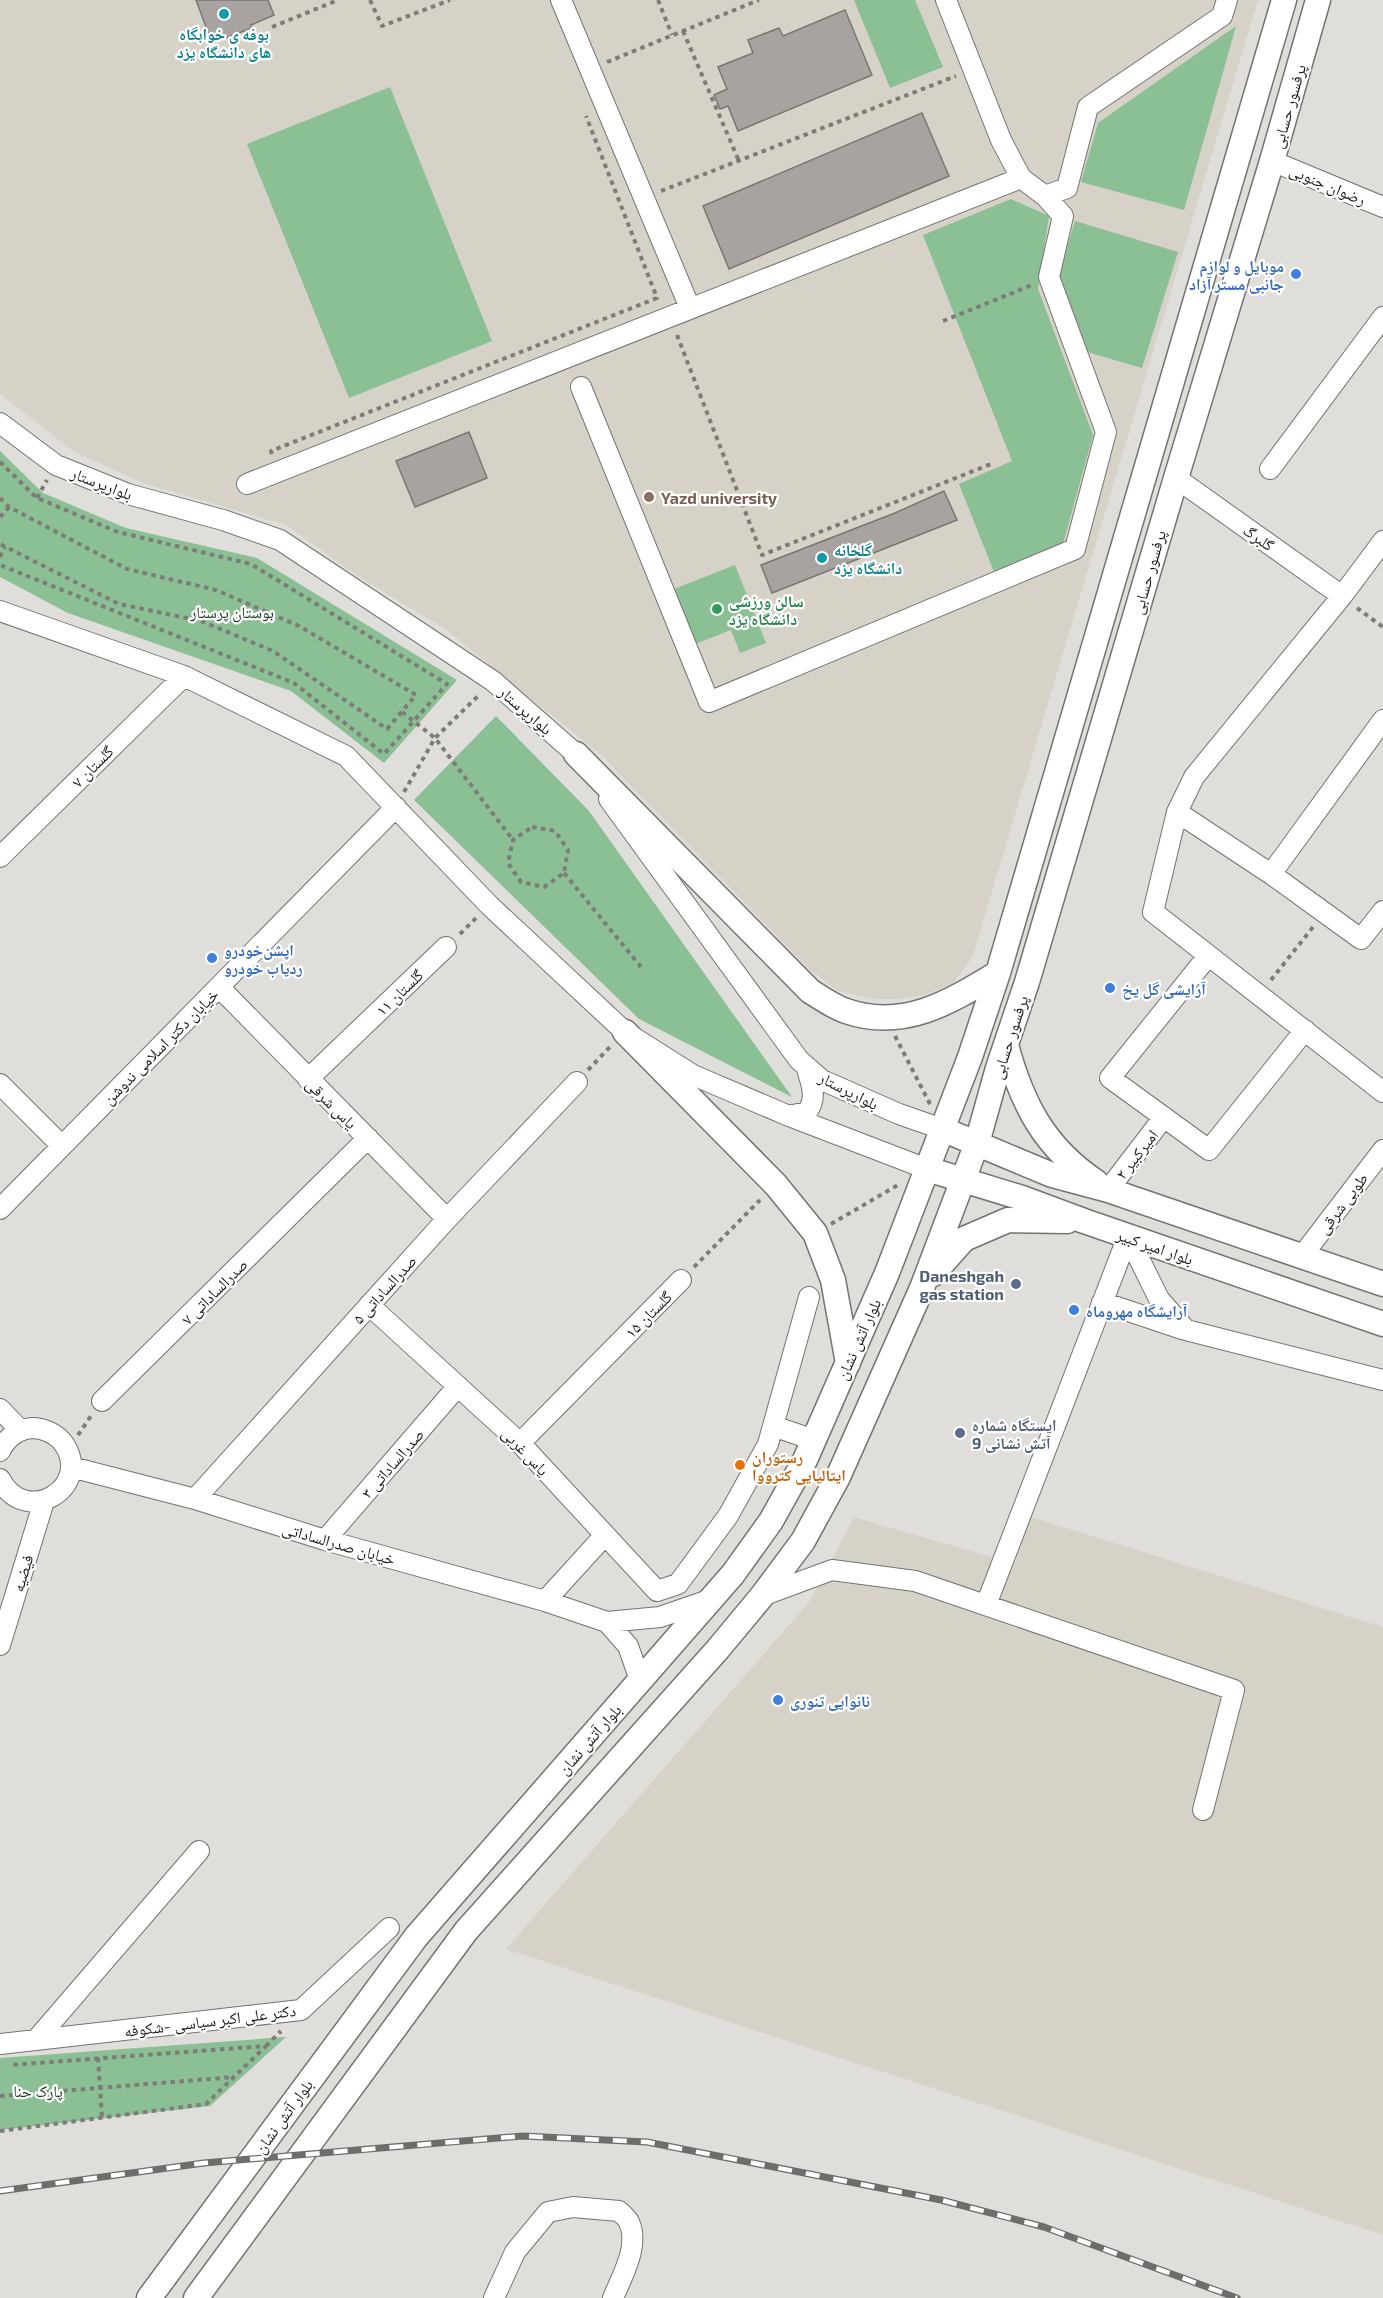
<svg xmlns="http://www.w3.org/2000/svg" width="1383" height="2298" font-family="'Exo 2','Noto Naskh Arabic',sans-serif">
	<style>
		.built { fill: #d6d2c7 }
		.green { fill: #8bbf94 }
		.building { fill: #a8a3a1; stroke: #7a7674; stroke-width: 1.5 }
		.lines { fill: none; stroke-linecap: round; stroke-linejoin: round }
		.minor-casing { stroke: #74736f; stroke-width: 22 }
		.major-casing { stroke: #74736f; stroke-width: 27 }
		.path { stroke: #7d7c79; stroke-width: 4; stroke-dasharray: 4.5 4.5; stroke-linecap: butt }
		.minor { stroke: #fff; stroke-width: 20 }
		.major { stroke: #fff; stroke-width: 24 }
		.rail-casing { stroke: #6f6d6b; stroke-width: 7 }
		.rail { stroke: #fff; stroke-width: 4.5; stroke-dasharray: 14; stroke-linecap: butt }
		.culture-dot { fill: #0f9aa8; stroke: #fff; stroke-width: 2 }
		.shop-dot { fill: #3f7fe0; stroke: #fff; stroke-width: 2 }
		.education-dot { fill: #8d6e63; stroke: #fff; stroke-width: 2 }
		.leisure-dot { fill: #2e9e5b; stroke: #fff; stroke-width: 2 }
		.service-dot { fill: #5c6f8a; stroke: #fff; stroke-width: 2 }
		.food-dot { fill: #e8710a; stroke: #fff; stroke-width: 2 }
		.labels { text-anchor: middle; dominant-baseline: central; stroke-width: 4.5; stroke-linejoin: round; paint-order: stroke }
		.culture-label { font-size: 16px; font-weight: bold; fill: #0d838f; stroke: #fff }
		.street-label { font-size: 16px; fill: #1a1918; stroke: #fff }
		.shop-label { font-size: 16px; font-weight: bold; fill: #366cbe; stroke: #fff; text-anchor: start }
		.education-label { font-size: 16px; font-weight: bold; fill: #785e54; stroke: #fff; text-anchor: start }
		.leisure-label { font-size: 16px; font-weight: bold; fill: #27864d; stroke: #fff; text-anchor: start }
		.park-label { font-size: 16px; fill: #11321a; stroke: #fff }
		.service-label { font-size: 16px; font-weight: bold; fill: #4e5e75; stroke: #fff; text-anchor: end }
		.food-label { font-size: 16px; font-weight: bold; fill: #c56008; stroke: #fff; text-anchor: start }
	</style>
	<rect width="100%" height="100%" fill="#e0deda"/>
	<!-- built -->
	<path class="built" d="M0,0H1258L972,958L953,983L928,994L901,999H873L838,991L809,969L600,754L445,629L356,575L286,525L143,483L73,451L0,394Z
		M1028,1516L1383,1627V2235L506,1949L810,1601L854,1517L1015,1564Z"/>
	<!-- green -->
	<path class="green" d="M854,0H915L943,67L890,88Z
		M1236,26L1184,210L1081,182L1098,123Z
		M390,87L492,341L349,398L247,144Z
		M1011,199L1049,216L1038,289L1093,435L1063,544L994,572L959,484L1012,461L923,235Z
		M1075,221L1178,252L1142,368L1084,351L1058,277Z
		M0,451L43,493L126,528L257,558L457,680L384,763L291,691L68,613L0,577Z
		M735,565L766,643L740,653L731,630L695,644L674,589Z
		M496,716L589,811L792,1097L639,1019L414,800Z
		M286,2037L210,2106L0,2130V2058Z"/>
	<!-- building -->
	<path class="building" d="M196,0H268L274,15L251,25L252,28L212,43Z
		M845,10L872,75L738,131L728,106L720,109L714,95L727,89L718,67L753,53L748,40L779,28L783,36Z
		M922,113L949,176L729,269L703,206Z
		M469,432L487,478L415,507L396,461Z
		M944,491L957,520L772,593L761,565L895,513Z"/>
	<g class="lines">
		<defs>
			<path id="minor" d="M561,0L690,308
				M946,0L1001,140L1021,178L1045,196L1067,188L1088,107L1222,16L1227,0
				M1272,161L1383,207
				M581,387L709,702L1075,549L1106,432L1049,277L1063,216L1045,196
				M0,423L56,465L128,494L223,520L280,540L493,681L576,754L585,766
				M1270,469L1383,317
				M1176,478L1342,596
				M247,484L1021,178
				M1383,541L1342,596L1194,777L1177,812L1153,912L1383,1092
				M0,611L184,676L346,756L490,906L625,1032L693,1075L789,1116L927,1169
				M1383,720L1271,874L1361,939L1383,911
				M609,799L799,1060L822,1080L899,1114L942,1129
				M1177,812L1271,874
				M0,857L184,676
				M1208,956L1110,1078L1209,1150L1305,1030
				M219,987L447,1219
				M308,1079L446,947
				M0,1084L62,1146
				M789,1116L807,1112C818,1097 811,1083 806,1066
				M1108,1190L1164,1117
				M0,1209L396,807
				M1128,1236L1159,1299L1186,1330L1383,1380
				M1302,1256L1383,1150
				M1102,1302L1182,1329
				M369,1305L520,1443L657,1591L678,1584L728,1516L768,1444L809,1297
				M102,1401L368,1138
				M0,1409L21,1431
				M773,1426L814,1440
				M520,1443L681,1280
				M0,1451C6,1438 18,1429 32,1428C44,1428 57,1434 64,1444C93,1488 25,1528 0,1479
				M71,1467L195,1499L325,1540L545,1601L607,1622L660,1617L712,1599
				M195,1499L447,1219L577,1082
				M325,1540L458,1386
				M762,1596L832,1570L915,1581L1234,1690L1203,1810
				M545,1601L605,1535
				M986,1605L1128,1236
				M607,1622L628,1646L640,1680
				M0,1645L44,1501
				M36,2040L199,1851
				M0,2044L301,2010L389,1928
				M494,2298L515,2252L548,2212L573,2207L619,2211C622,2214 627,2218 629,2222C640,2246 622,2276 613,2298"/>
			<path id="major" d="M576,754L810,991C821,998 834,1007 846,1011C904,1031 950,1002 998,973
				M625,1032L776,1185L815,1233L833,1280L848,1363
				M1006,1045C1022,1104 1044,1147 1096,1182
				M942,1129L1052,1175L1108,1190L1383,1284
				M927,1169L1022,1198L1084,1221L1383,1324
				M933,1274L964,1239L1008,1220L1067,1221
				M149,2298L416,1937L733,1574L771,1521L805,1460L887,1273L970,1057L998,973L1284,0
				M196,2298L466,1931L718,1649L762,1596L803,1541L838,1477L922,1288L977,1143L998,1068L1027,982L1176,478L1272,161L1318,0"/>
		</defs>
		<!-- minor casing -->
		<use href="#minor" class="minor-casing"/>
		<!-- major casing -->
		<use href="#major" class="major-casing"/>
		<!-- path -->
		<path class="path" d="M370,0L382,26L450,0
			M658,0L672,35
			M272,27L338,0
			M683,31L739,161
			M607,62L759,0
			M661,191L956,76
			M943,321L1032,285
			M677,335L762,555L991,464
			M272,454L271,451L657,298L586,116
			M0,462L37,498L118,532L251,564L447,684L384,754L294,683L0,565
			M0,498L9,507L127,569L216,590L299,626L416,695L387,729L273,651L201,621L119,604L0,544
			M37,498L47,480
			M0,517L9,507
			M0,557L5,547
			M1357,608L1383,627
			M402,712L435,738L513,840
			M404,792L435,738L479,695
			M532,827L555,831L568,850L564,873L544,887L521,882L508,863L513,840Z
			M564,873L641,967
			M460,934L476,918
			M1271,980L1313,927
			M895,1036L930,1104
			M588,1070L610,1047
			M831,1224L898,1185
			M694,1267L760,1200
			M78,1435L91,1416
			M266,2046L281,2031
			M98,2058L102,2117
			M0,2096L234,2077
			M0,2131L206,2104L266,2046L10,2065"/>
		<!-- minor -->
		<use href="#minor" class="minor"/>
		<!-- major -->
		<use href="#major" class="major"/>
		<defs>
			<path id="rail" d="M0,2191L204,2163L523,2136L647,2142L941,2200L1044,2227L1237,2298"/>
		</defs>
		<!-- rail casing -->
		<use href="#rail" class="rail-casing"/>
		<!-- rail -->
		<use href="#rail" class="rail"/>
	</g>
	<!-- markers -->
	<g class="culture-dot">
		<circle cx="224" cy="14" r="6"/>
		<circle cx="822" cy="558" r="6"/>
	</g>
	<g class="shop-dot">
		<circle cx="1296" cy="274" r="6"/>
		<circle cx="212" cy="958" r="6"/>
		<circle cx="1110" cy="988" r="6"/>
		<circle cx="1074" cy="1310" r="6"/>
		<circle cx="778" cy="1700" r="6"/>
	</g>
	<circle class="education-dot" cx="649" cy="497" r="6"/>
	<circle class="leisure-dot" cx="717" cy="609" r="6"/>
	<g class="service-dot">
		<circle cx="1016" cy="1284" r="6"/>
		<circle cx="960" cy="1433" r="6"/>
	</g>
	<circle class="food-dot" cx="740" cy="1465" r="6"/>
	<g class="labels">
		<!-- culture labels -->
		<g class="culture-label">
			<text x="224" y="33">بوفه ی خوابگاه<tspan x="224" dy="18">های دانشگاه یزد</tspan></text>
			<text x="834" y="549" text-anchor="start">گلخانه<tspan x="834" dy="18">دانشگاه یزد</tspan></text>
		</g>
		<!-- street labels -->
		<g class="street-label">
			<text transform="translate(1288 106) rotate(-74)">پرفسور حسابی</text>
			<text transform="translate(1328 184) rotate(23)">رضوان جنوبی</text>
			<text transform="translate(102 483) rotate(21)">بلوارپرستار</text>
			<text transform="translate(1259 537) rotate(35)">گلبرگ</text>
			<text transform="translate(1148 572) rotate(-74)">پرفسور حسابی</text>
			<text transform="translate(526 710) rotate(41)">بلوارپرستار</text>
			<text transform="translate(92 766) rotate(-45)">گلستان ۷</text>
			<text transform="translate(399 992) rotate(-44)">گلستان ۱۱</text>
			<text transform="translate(1009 1037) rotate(-72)">پرفسور حسابی</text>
			<text transform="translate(160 1046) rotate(-45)">خيابان دکتر اسلامی ندوشن</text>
			<text transform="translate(849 1090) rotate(27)">بلوارپرستار</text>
			<text transform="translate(332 1103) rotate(45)">یاس شرقی</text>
			<text transform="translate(1136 1154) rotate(-52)">امیرکبیر ۲</text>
			<text transform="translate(1342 1203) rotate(-53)">طوبی شرقی</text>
			<text transform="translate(1155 1246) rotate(19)">بلوار امیر کبیر</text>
			<text transform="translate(384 1289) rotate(-48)">صدرالساداتی ۵</text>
			<text transform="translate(214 1291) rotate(-45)">صدرالساداتی ۷</text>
			<text transform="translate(648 1314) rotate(-45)">گلستان ۱۵</text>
			<text transform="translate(858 1339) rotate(-66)">بلوار آتش نشان</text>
			<text transform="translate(526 1451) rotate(46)">یاس غربی</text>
			<text transform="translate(392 1463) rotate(-49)">صدرالساداتی ۳</text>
			<text transform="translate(339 1543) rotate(16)">خیابان صدرالساداتی</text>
			<text transform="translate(22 1573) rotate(-73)">فیضیه</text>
			<text transform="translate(589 1739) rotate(-49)">بلوار آتش نشان</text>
			<text transform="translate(210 2020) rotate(-7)">دکتر علی اکبر سیاسی -شکوفه</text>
			<text transform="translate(283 2116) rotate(-54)">بلوار آتش نشان</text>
		</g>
		<!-- shop labels -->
		<g class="shop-label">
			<text x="1284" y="265" text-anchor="end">موبایل و لوازم<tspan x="1284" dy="18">جانبی مستر آزاد</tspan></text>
			<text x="224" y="949">اپشن‌خودرو<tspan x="224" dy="18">ردیاب خودرو</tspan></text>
			<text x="1122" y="988">آرایشی گل یخ</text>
			<text x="1086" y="1310">آرایشگاه مهروماه</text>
			<text x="790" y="1700">نانوایی تنوری</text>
		</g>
		<!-- education labels -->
		<g class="education-label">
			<text x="661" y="497">Yazd university</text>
		</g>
		<!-- leisure labels -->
		<g class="leisure-label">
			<text x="729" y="600">سالن ورزشی<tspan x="729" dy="18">دانشگاه یزد</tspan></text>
		</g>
		<!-- park labels -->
		<g class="park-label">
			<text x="232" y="611">بوستان پرستار</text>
			<text x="38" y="2090">پارک حنا</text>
		</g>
		<!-- service labels -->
		<g class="service-label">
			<text x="1004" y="1275">Daneshgah<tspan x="1004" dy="18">gas station</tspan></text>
			<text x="972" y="1424" text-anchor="start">ایستگاه شماره<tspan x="972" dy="18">9 آتش نشانی</tspan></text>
		</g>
		<!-- food labels -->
		<g class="food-label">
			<text x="752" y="1456">رستوران<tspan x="752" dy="18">ایتالیایی کترووا</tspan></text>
		</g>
	</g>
</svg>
